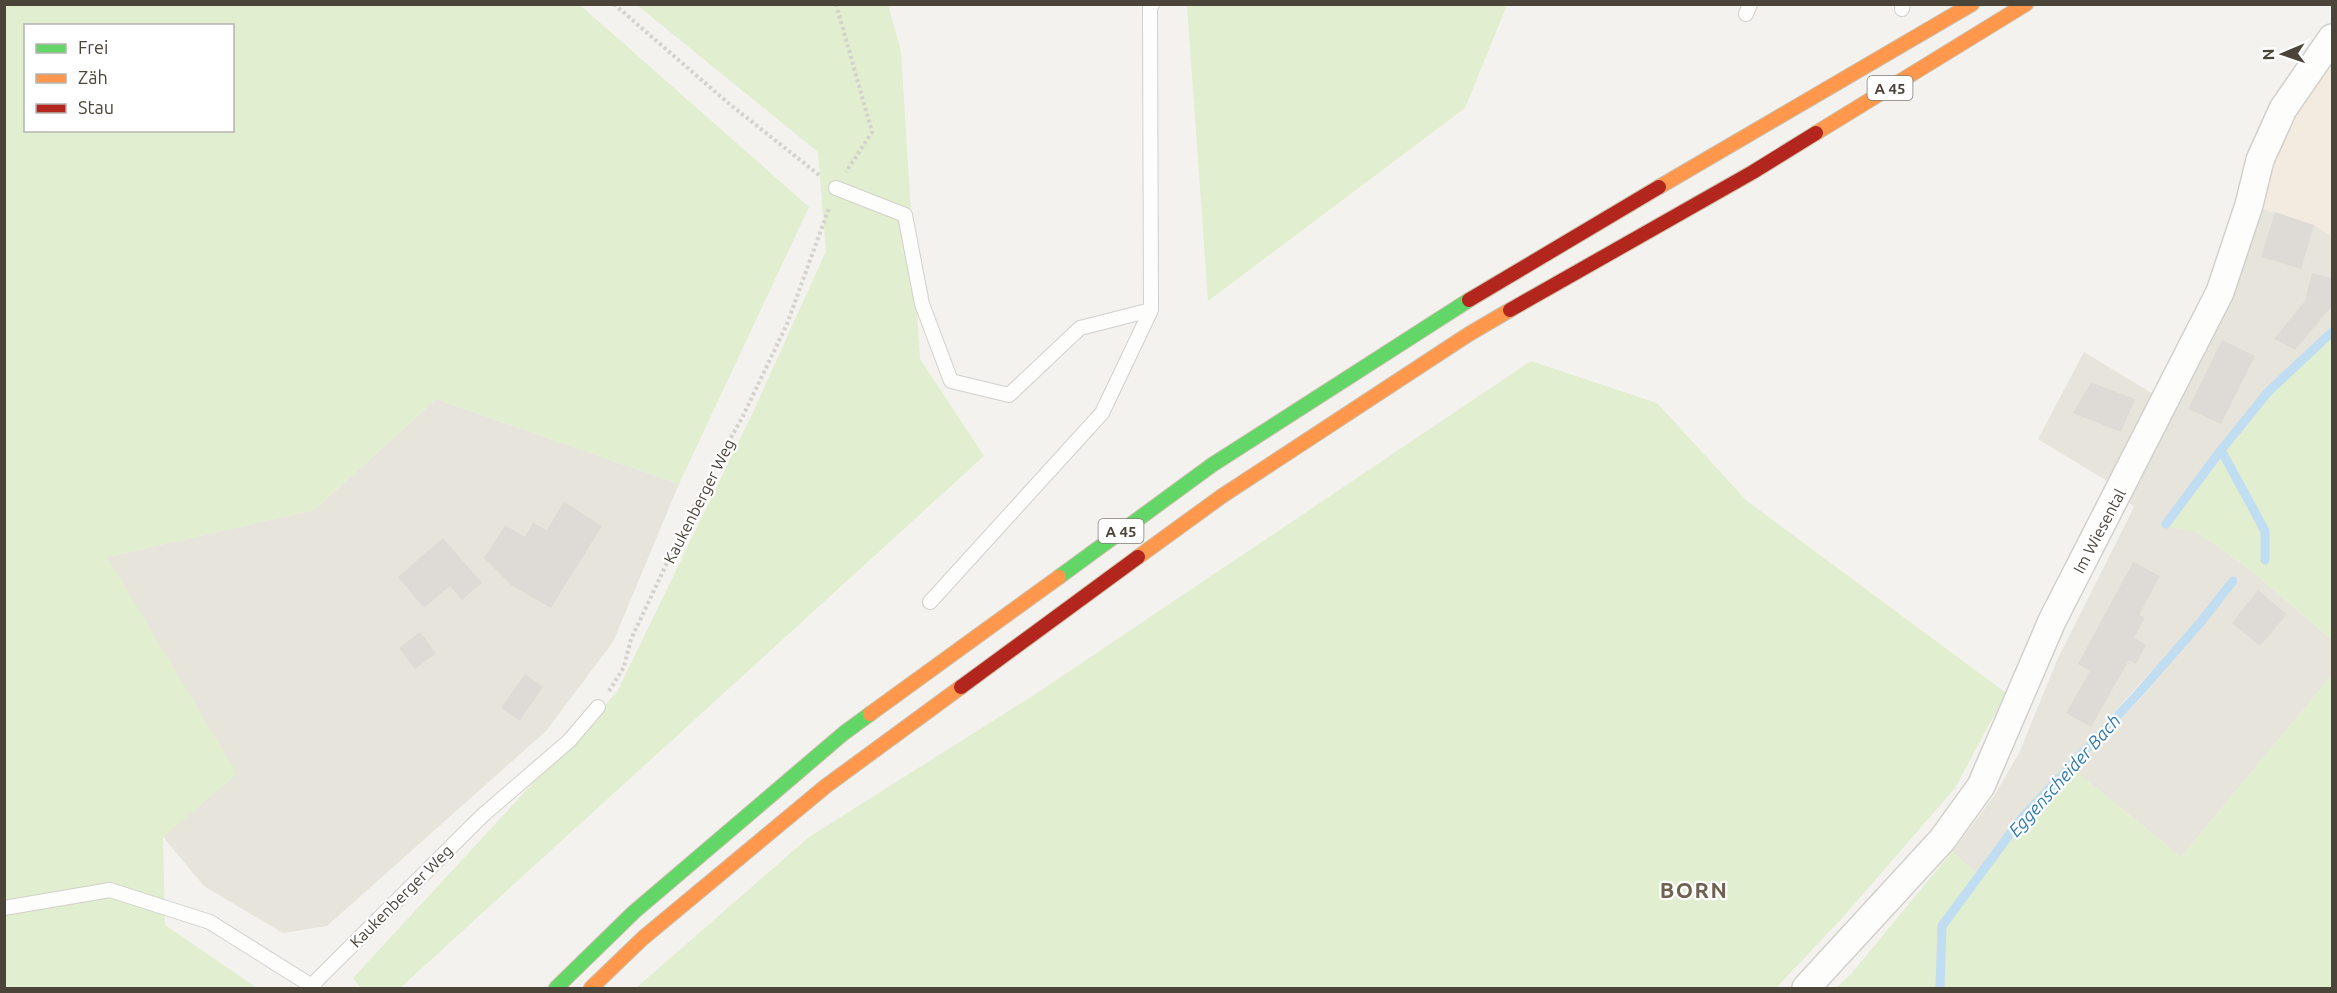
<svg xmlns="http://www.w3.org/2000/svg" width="2337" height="993" font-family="Ubuntu,sans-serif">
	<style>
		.residential { fill: #e7e4dc }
		.commercial { fill: #f3ebdf }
		.green { fill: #e1eecf; fill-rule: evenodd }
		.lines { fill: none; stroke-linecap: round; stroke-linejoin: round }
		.stream { stroke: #c0ddf1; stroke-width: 9 }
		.building { fill: #dedbd6 }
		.lane-casing { stroke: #d2d0cb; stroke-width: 16 }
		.street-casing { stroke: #d2d0cb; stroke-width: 30 }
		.fast-casing { stroke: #ccbfa9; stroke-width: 16 }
		.slow-casing { stroke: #ccbfa9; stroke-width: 16 }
		.jam-casing { stroke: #ccbfa9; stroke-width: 16 }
		.path { stroke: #d3d2cc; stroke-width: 4; stroke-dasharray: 3 3; stroke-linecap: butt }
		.lane { stroke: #fdfdfc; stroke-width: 14 }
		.street { stroke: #fdfdfc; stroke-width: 27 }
		.fast { stroke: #63d668; stroke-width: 14 }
		.slow { stroke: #ff974d; stroke-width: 14 }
		.jam { stroke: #b3261e; stroke-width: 14 }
		.labels { text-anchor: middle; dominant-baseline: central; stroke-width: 4.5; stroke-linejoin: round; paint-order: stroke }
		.shield { fill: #fff; stroke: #817c74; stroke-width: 1.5 }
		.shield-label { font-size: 15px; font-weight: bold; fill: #4b4439 }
		.street-label { font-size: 16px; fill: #4b4439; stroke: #fff }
		.water-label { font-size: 18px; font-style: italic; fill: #2e7ab2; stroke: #fff }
		.district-label { font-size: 22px; font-weight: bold; letter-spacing: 1.5px; fill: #6e6250; stroke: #fff }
	</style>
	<rect width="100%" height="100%" fill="#f4f2ee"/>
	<!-- residential -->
	<path class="residential" d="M2257,207L2314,225L2332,236V336L2271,394L2170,526L2199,533L2253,572L2332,640V675L2181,857L2073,769L2141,698L2202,626L2197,621L2019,817L1978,874L1952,852L1994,796L2019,753L2058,658L2134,507L2107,481L2038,439L2084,352L2176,408L2195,369Z
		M436,399L679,484L613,642L546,731L327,926L283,933L204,886L163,837L107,557L314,510Z"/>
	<!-- commercial -->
	<path class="commercial" d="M2332,61V236L2314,225L2257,207L2281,144L2311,89Z"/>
	<!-- green -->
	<path class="green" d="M5,5H580L809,207L679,484L436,399L314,510L107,557L237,774L163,837L165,925L257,988H5ZM26,26H232V130H26Z
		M637,5H888L901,51L920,359L984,456L400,988H361L353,978L617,692L754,410L826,251L818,152Z
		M1187,5V4L1507,5L1465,108L1208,301Z
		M2332,336V640L2253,572L2199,533L2169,527L2271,394Z
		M1531,361L1657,403L1747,501L2006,693L1955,788L1843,917L1776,988H636L809,837L1034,695Z
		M2332,675V988H1944L1946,928L2023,821L2073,769L2181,857Z
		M1952,852L1978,874L1940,925L1937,988H1836L1851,974Z"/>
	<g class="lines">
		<!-- stream -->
		<path class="stream" d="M2166,524L2221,450
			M2265,560V531L2221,450L2268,392L2332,332
			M1940,988L1942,926L2021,819L2137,695L2200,623L2233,581"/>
	</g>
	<!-- building -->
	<path class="building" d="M2275,212L2314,225L2301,269L2261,257Z
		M2312,273L2332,278V306L2295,350L2274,339L2305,301Z
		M2222,340L2255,356L2221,424L2188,409Z
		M2091,382L2135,399L2121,432L2073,413Z
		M564,502L602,526L551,608L511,585L484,558L505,525L525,537L533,523L547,530Z
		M443,538L482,583L462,600L450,586L424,608L398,577Z
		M2133,562L2160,576L2139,615L2145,618L2134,638L2146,645L2136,664L2129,660L2091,727L2066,713L2090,671L2078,664Z
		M2258,590L2287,614L2260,646L2232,623Z
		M420,632L436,653L415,669L399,648Z
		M525,674L543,687L520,721L501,708Z"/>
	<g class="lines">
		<defs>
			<path id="lane" d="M1902,9L1903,4
				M1746,14L1750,4
				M836,188L905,215L922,304L951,381L1009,395L1080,328L1151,310
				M930,602L1102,413L1151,310L1150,8L1152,4
				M4,908L110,890L210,922L315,988
				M312,985L483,815L569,741L598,707"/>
			<path id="street" d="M1806,988L1942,840L1981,786L2052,621L2220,292L2249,205L2260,160L2283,109L2332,38"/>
			<path id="fast" d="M1059,577L1212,465L1469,300
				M556,988L634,912L844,733L870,714"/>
			<path id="slow" d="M1816,133L2026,4
				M1659,187L1972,4
				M1138,557L1222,496L1469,334L1510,310
				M870,714L1059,577
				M591,988L643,938L826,786L961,687"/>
			<path id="jam" d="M1469,300L1659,187
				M1510,310L1753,172L1816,133
				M961,687L1138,557"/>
		</defs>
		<!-- lane casing -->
		<use href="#lane" class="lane-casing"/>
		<!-- street casing -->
		<use href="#street" class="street-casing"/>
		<!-- fast casing -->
		<use href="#fast" class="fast-casing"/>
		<!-- slow casing -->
		<use href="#slow" class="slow-casing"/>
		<!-- jam casing -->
		<use href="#jam" class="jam-casing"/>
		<!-- path -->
		<path class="path" d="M614,4L727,102L819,175
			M836,4L872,132L846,172
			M609,691L624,667L631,639L702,489L742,418L787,324L829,208"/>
		<!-- lane -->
		<use href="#lane" class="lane"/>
		<!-- street -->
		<use href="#street" class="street"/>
		<!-- fast -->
		<use href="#fast" class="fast"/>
		<!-- slow -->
		<use href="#slow" class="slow"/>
		<!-- jam -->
		<use href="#jam" class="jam"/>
	</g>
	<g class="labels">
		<!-- shield labels -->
		<g class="shield">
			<rect x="1867.5" y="76" width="45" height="24" rx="4.5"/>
			<rect x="1098.5" y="519" width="45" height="24" rx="4.5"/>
		</g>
		<g class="shield-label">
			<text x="1890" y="88">A 45</text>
			<text x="1121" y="531">A 45</text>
		</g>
		<!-- street labels -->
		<g class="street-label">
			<text transform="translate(699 501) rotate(-63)">Kaukenberger Weg</text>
			<text transform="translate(2099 531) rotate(-62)">Im Wiesental</text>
			<text transform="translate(401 896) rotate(-45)">Kaukenberger Weg</text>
		</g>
		<!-- water labels -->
		<g class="water-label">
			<text transform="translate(2064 775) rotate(-48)">Eggenscheider Bach</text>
		</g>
		<!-- district labels -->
		<g class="district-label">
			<text x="1694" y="889">BORN</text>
		</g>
	</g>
	<!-- border -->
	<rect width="2337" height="993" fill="none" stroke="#4b4439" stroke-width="12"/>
	<!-- legend -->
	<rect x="24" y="24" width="210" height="108" fill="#ffffff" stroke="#b7b4b0" stroke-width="1.5"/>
	<rect x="36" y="44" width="30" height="9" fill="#63d668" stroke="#b7b4b0" stroke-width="1.5"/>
	<text x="78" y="54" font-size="18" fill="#4b4439">Frei</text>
	<rect x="36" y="74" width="30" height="9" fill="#ff974d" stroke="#b7b4b0" stroke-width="1.5"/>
	<text x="78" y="84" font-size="18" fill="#4b4439">Zäh</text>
	<rect x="36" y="104" width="30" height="9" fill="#b3261e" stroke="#b7b4b0" stroke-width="1.5"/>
	<text x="78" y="114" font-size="18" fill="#4b4439">Stau</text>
	<!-- north arrow -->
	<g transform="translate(2283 54) rotate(268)" stroke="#ffffff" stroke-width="4.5" paint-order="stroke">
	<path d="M0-4.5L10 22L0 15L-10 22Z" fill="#4b4439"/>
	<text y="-9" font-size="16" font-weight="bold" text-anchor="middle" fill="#4b4439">N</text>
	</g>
</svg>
